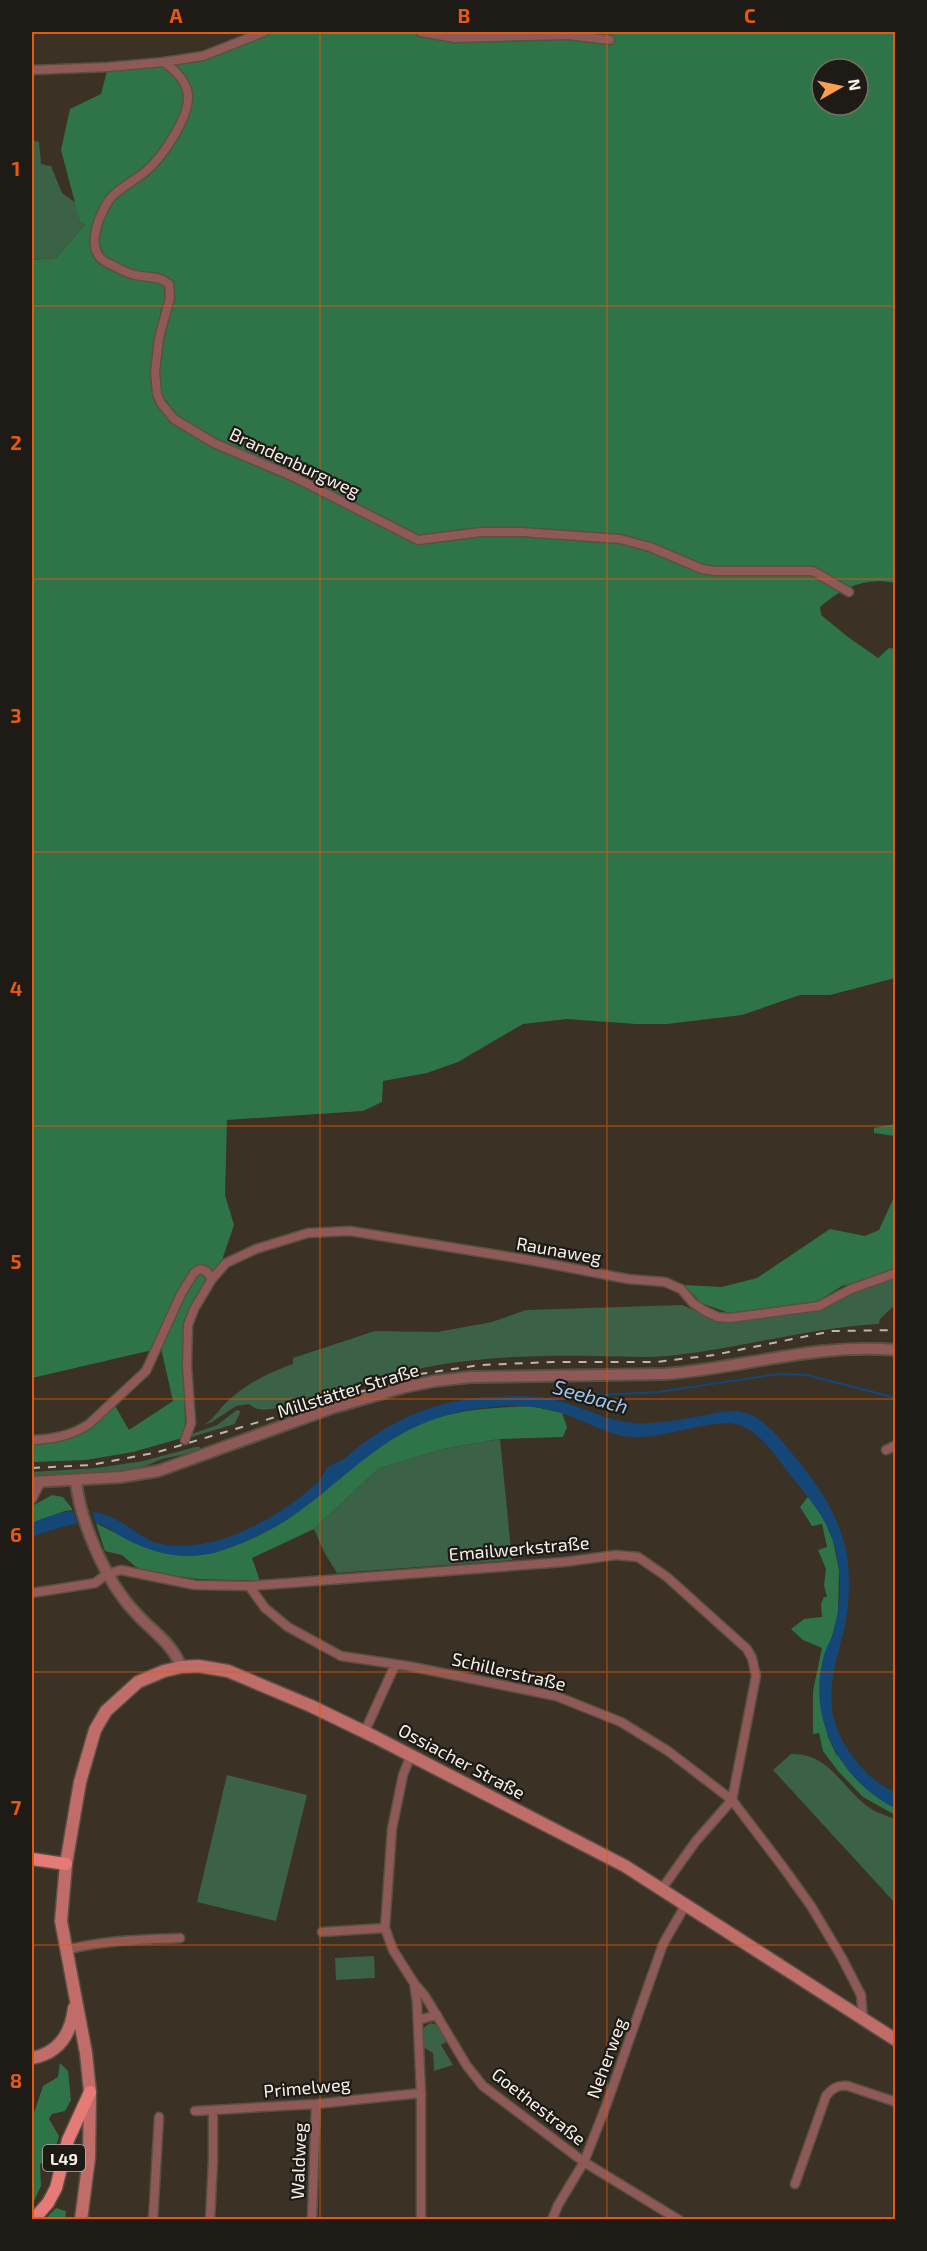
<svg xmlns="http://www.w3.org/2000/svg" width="927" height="2251" font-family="'Exo 2',sans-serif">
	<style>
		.green { fill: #3b6147 }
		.forest { fill: #2f7449; fill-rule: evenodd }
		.water { fill: #144777 }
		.pier { fill: #3b3125 }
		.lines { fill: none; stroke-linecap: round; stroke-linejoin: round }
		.stream { stroke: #144777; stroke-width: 2 }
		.minor-casing { stroke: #595044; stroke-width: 11 }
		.tertiary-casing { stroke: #595044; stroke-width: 14 }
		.secondary-casing { stroke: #595044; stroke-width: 15 }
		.primary-casing { stroke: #595044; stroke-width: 15 }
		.minor { stroke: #8e5956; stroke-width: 8 }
		.tertiary { stroke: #8e5956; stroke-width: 10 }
		.secondary { stroke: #c06c68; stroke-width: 12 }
		.primary { stroke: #e67a76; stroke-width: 12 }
		.rail { stroke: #beb6ad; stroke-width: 2; stroke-dasharray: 8 8; stroke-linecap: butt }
		.grid { fill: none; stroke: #e8590c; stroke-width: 1.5; stroke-opacity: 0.55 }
		.labels { text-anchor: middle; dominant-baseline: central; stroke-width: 4.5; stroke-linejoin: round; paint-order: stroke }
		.shield { fill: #1e1a15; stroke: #b6b0a9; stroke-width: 1.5 }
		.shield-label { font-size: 16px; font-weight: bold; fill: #f7f0e9 }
		.street-label { font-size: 18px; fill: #f7f0e9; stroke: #1e1a15 }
		.water-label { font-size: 20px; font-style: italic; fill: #9fc7f4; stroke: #1e1a15 }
		.neatline { fill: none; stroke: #e8590c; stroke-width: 2 }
		.grid-label { font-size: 20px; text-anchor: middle; font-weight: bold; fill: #e8590c }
	</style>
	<rect width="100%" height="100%" fill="#3b3125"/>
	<!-- green -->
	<path class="green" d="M32,140L39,142L41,164L51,166L62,193L76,203L80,222L85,225L56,258L32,260Z
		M895,1275V1305L880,1319L879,1324C807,1328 739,1349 668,1356C644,1358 619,1356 595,1356C550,1355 504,1356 459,1362C398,1369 342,1393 283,1407C270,1409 259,1413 249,1404L236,1406L212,1422L204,1425C215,1418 221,1406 231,1398C250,1382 270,1372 293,1364V1358L375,1331L437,1332L492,1322L526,1310L682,1305L704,1314L737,1321L753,1319L798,1312Z
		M237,1410L240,1411C240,1416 236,1419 235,1424L188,1438L189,1435L217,1425Z
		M500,1439L512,1560L337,1573L324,1552L314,1529L379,1468L443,1449Z
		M195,1447H200V1449L195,1452L162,1459L136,1470L72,1476L32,1477V1472L97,1468L143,1461Z
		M791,1754C832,1753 843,1792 873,1810C880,1814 889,1816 895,1819V1903L773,1770Z
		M227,1775L307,1795L276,1921L197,1902Z
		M374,1956L375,1978L336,1980L335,1958Z
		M430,2023L438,2025L448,2041L441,2045L453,2065L434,2071L433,2053L423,2047V2028Z"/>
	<!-- forest -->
	<path class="forest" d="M274,32H508L506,35L548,32H895V583C865,577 843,587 820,607L821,615L848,637L878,658L889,648L895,649V978L830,995H800L742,1015L667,1024H636L567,1019L523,1024L458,1062L427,1073L383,1081L382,1102L363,1111L227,1120L225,1195L234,1225L221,1263L198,1292L184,1328L185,1428L182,1438L133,1452L86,1460L32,1462V1441C76,1443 83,1433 114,1404L129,1430L173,1401L161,1348L32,1378V260L56,258L85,225L80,222L61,150L70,109L101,94L108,67L184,58ZM822,69H858V105H822Z
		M895,1124V1136L874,1133V1128Z
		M895,1195V1267L873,1278L842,1286L815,1303L729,1313L701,1303L684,1285L722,1287L757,1278L830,1229L865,1236L879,1230Z
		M531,1406L562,1413L567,1427L563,1437L499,1439L443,1449L379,1468L314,1529L252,1558L260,1581L198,1579L150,1572L136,1567L122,1555L105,1551L96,1523L127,1539L209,1554C239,1546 270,1532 296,1513C337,1484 371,1445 418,1425C454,1409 493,1408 531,1406Z
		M52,1495L63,1497L73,1510L65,1511L32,1523V1506Z
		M808,1497L823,1516L833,1541L839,1570L838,1614L820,1682V1699L828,1737L836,1754L895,1808V1815L863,1797L838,1771L823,1751L819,1733L813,1734V1691L822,1648L803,1640L791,1629L804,1619L822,1617L821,1604L824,1597H827L824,1585L826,1569L818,1550L827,1547L822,1524L812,1526L800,1507Z
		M60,2063L68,2071L71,2100L65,2111L52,2114L49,2119L59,2136L53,2158L40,2164L41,2186L32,2205V2119L43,2086L58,2077Z
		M56,2208L66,2211L65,2219H45Z"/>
	<!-- water -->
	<path class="water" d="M483,1397C505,1397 530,1394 551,1399C577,1404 600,1418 625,1422C650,1426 677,1420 701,1416C716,1413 731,1408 746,1413C768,1420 784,1444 799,1462C823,1492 843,1523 848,1562C850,1585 849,1612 843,1634C830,1681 821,1716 854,1758C865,1773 878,1785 895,1792V1808C840,1781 806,1717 824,1655C826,1648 831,1640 833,1633C839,1613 841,1593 839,1572C836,1529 817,1508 791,1476C777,1458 761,1432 739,1425C714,1417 662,1440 631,1437C607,1435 584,1420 562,1413C524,1401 478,1406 441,1417C379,1436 345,1480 294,1515C273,1530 248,1541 223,1550C189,1562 155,1555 124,1538C115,1533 106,1525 97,1523C80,1520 47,1531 32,1537V1523C66,1508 93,1504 126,1525C137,1532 145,1540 158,1543C176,1548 194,1546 212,1542C247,1534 292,1507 318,1482C322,1478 324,1471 328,1467C333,1463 339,1462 344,1459C350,1454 356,1449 362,1444C400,1416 437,1402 483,1397Z"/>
	<!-- pier -->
	<path class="pier" d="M72,1508H91L97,1527L79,1528Z"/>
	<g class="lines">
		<!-- stream -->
		<path class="stream" d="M549,1398L658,1392L779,1374L807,1375L896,1398"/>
		<defs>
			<path id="minor" d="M421,32L455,38L568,35L610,40
				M164,62C174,70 183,77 187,90C194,112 162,158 145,172C134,181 117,189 109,200C100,214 88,241 99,256C101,260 106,262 110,264C118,268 126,273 135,275C148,278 158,275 169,284L170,298L159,338L155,372L157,394L161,403L174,419L214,443L294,477L418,540L481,532H522L620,539L650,547L702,569L715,571H813L849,592
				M32,70L108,67L164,62L203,56L264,32
				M32,1440C53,1439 71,1436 89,1424L146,1371L181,1294L194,1273L200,1269L206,1271L212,1279
				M185,1440L191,1423L187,1366L188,1325L194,1309L212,1279L226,1263L256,1249L308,1233L350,1231L529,1260L628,1279L665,1282L681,1289L693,1303L705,1311L718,1317L730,1318L819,1306L851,1289L896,1273
				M886,1450L896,1445
				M32,1499L40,1483
				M249,1586L265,1608L288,1627L341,1656L408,1666L556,1696L621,1722L668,1751L732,1800L783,1867L811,1906L842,1958L861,1995L863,2019
				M32,1593L95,1583L107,1574L121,1570L195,1585L249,1586L564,1562L616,1555L638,1557L667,1577L747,1649L752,1658L756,1676L732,1800L696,1841L661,1890
				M365,1731L395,1665
				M411,1755L403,1775L392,1829L385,1928L393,1950L414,1983L417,2003L421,2093V2220
				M322,1932L385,1928
				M66,1950C104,1940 141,1940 180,1938
				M414,1983L425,1996L467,2066L483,2086L584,2162L679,2220
				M418,2020L437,2015
				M195,2111L316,2104L421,2093
				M795,2184L826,2096C832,2088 838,2085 848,2086L896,2102
				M153,2220L159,2117
				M210,2220L213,2161V2111
				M312,2220L316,2104
				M552,2220L558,2205L584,2162L606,2106L663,1944L685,1906"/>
			<path id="tertiary" d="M76,1481C80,1522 106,1581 134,1611C151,1631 172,1642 181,1667
				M32,1482L121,1477L158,1471L332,1408L405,1387L435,1381L471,1377L665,1374C743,1368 816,1343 896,1350"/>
			<path id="secondary" d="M32,2058C58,2053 71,2035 74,2008
				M81,2220L89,2158L90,2092L86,2053L61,1921L66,1864L80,1782L95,1730L106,1711L138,1682L164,1671L181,1667L198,1666L228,1671L311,1706L375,1737L625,1866L896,2040"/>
			<path id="primary" d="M32,1859L66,1864
				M33,2220L48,2203L56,2188L68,2140L90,2092"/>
		</defs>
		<!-- minor casing -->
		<use href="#minor" class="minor-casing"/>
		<!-- tertiary casing -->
		<use href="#tertiary" class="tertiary-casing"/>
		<!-- secondary casing -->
		<use href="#secondary" class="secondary-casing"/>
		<!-- primary casing -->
		<use href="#primary" class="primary-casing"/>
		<!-- minor -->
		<use href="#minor" class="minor"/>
		<!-- tertiary -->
		<use href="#tertiary" class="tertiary"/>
		<!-- secondary -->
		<use href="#secondary" class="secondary"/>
		<!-- primary -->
		<use href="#primary" class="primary"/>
		<!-- rail -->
		<path class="rail" d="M32,1468L91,1465L158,1452L420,1374L480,1365L553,1362H656L714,1355L832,1331L896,1330"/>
	</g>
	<!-- grid -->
	<path class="grid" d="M320,32V2220M607,32V2220M32,306H896M32,579H896M32,852H896M32,1126H896M32,1399H896M32,1672H896M32,1945H896"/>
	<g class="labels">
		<!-- shield labels -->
		<rect class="shield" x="43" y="2145" width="42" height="26" rx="4.5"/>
		<g class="shield-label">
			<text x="64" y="2158">L49</text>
		</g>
		<!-- street labels -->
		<g class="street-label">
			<text transform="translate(295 462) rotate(25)">Brandenburgweg</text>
			<text transform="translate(559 1250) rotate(10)">Raunaweg</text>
			<text transform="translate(348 1390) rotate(-17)">Millstätter Straße</text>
			<text transform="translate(519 1548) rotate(-5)">Emailwerkstraße</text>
			<text transform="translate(509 1671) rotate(13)">Schillerstraße</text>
			<text transform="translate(462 1761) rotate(28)">Ossiacher Straße</text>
			<text transform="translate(606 2058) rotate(-70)">Neherweg</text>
			<text transform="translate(307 2087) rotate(-5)">Primelweg</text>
			<text transform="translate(539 2106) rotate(38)">Goethestraße</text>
			<text transform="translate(298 2161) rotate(-88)">Waldweg</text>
		</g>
		<!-- water labels -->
		<g class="water-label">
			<text transform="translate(591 1396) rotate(16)">Seebach</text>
		</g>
	</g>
	<!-- border -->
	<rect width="927" height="2251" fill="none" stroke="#1e1a15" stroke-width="66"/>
	<!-- north arrow -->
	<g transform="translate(840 87) rotate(81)"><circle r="28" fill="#1e1a15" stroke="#75706a" stroke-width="1.5"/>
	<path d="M0-4.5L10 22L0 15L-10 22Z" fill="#f99f4d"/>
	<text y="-9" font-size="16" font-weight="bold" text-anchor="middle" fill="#f7f0e9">N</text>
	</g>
	<rect x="33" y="33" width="861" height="2185" class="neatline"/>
	<g class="grid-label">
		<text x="176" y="23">A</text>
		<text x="464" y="23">B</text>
		<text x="750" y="23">C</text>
		<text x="16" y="176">1</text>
		<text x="16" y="450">2</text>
		<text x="16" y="723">3</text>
		<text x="16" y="996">4</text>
		<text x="16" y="1269">5</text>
		<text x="16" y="1542">6</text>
		<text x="16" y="1815">7</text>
		<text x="16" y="2088">8</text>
	</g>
</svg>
